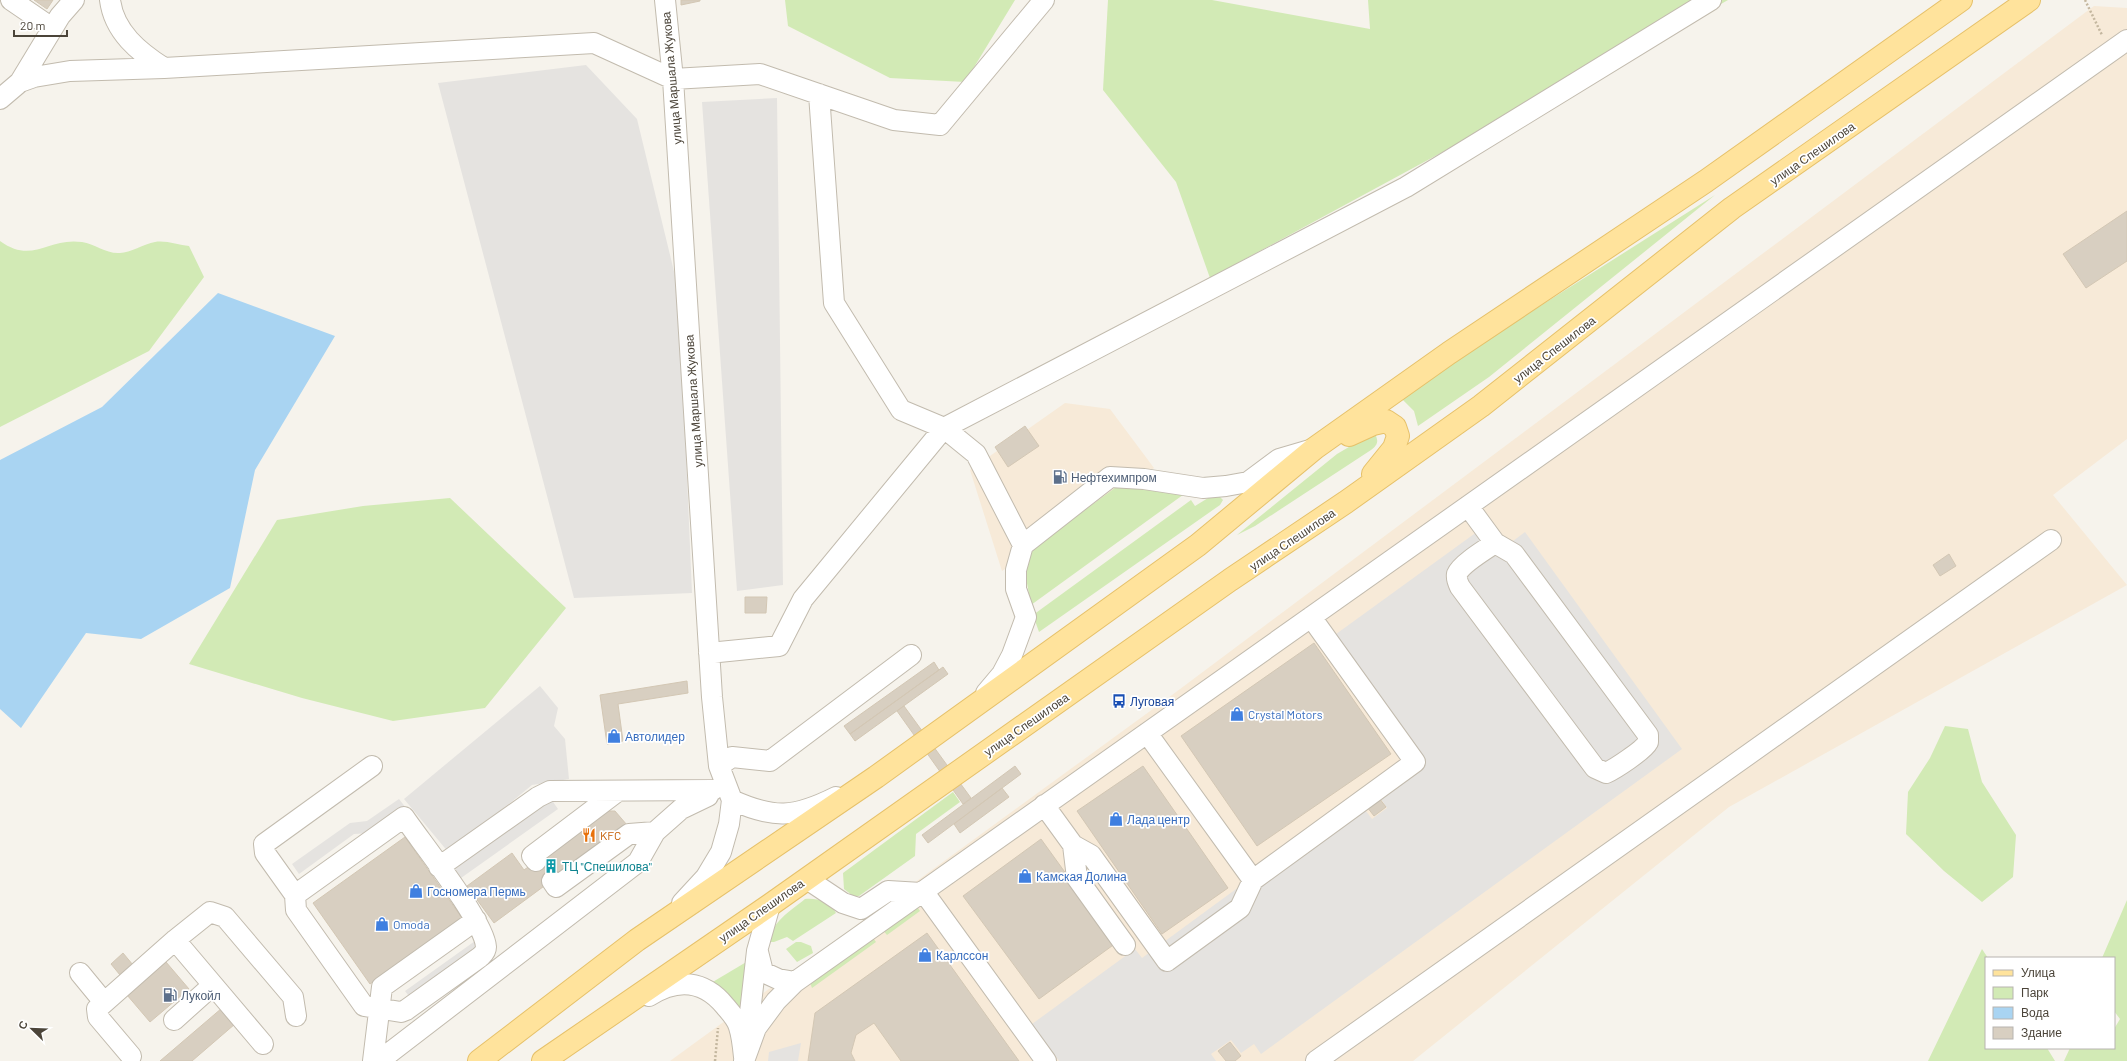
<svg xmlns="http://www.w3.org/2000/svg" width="2127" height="1061" font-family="Barlow,sans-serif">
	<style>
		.commercial { fill: #f7ead8 }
		.green { fill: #d2eab5 }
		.parking { fill: #e5e3e0 }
		.water { fill: #a9d4f2 }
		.building { fill: #d8cfc1; stroke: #d3c7b4 }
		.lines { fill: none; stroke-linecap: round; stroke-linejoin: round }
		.minor-casing { stroke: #c2bbae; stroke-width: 22 }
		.major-casing { stroke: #e6c16a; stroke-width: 24 }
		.path { stroke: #c4b79f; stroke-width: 2.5; stroke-dasharray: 2 2; stroke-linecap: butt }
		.minor { stroke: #fff; stroke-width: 20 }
		.major { stroke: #ffe39c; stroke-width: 22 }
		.labels { text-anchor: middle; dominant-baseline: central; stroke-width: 3.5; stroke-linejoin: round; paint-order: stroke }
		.street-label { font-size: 12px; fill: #4b4439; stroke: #fff }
		.service-label { font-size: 12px; fill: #4e5e75; stroke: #fff; text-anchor: start }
		.transit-label { font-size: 12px; fill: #164399; stroke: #fff; text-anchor: start }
		.shop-label { font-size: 12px; fill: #366cbe; stroke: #fff; text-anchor: start }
		.food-label { font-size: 12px; fill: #c56008; stroke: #fff; text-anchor: start }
		.culture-label { font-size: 12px; fill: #0d838f; stroke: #fff; text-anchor: start }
	</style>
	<rect width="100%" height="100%" fill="#f6f3ec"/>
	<!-- commercial -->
	<path class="commercial" d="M2094,6L2127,8V439L2053,495L2127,585L1729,807L1413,1061H670L1168,698Z
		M1065,403L1110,409L1154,468L1002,571L970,470Z"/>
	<!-- green -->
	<path class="green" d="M785,0H1015L965,82L890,78L788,26Z
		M1108,0H1212L1370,29L1368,0H1728L1553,100L1474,135L1210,278L1176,182L1103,90Z
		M1715,195L1489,377L1418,426L1414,411L1402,399L1463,355Z
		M0,241C33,265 47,237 82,242C95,244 106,254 120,253C130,253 144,244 155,242C165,240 179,245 189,246L204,277L149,351L0,427Z
		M1371,434L1376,436C1379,443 1376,446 1371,450L1255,526L1237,535L1337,454Z
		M1119,485L1187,492L1031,605L1026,578V565L1033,548Z
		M1213,495L1219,496L1223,500L1220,505L1039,632L1033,615L1191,500L1195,506Z
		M450,498L566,608L485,708L393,721L302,698L189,664L277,520L363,506Z
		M1945,726L1968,729L1982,782L2016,835L2013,877L1982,902L1944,871L1906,834L1908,792L1930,758Z
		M953,792L960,802L916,834L915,856L859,896H853L844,889L843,873Z
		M805,899C817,898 830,901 836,913L793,941L787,937L774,942H768C773,921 789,912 805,899Z
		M2127,900V1061H2064L2070,1048H2114V1029L2120,1019L2114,1011V958H2102Z
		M916,905L920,911L887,935L882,929Z
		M871,935L876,942L812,988L809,980Z
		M796,942H801L811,946L813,953L797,962L786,949Z
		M1982,949L1988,958H1986V1048H2047L2055,1061H1928Z
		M748,961L746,1016L726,993L711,983Z"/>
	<!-- parking -->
	<path class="parking" d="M586,65L637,119L679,292L692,593L574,598L438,83Z
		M777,98L783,585L737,591L702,102Z
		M1492,521L1509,544L1525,532L1682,749L1261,1054L1254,1044L1241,1053L1231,1040L1211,1054L1216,1061H1059L1032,1024L1135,949L1142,958L1247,881L1363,807L1372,819L1387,808L1378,795L1423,763L1332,637Z
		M540,686L558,708L554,726L565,739L569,779L532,785L449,853L404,799Z
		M399,799L406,808L371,833L354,834L299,874L292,864L350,823L367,821Z
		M551,799L558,809L461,878L453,868Z
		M475,941L481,949L411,999L405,991Z
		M801,1043L798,1061H768L769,1052Z"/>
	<!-- water -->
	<path class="water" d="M218,293L335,336L255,470L230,588L141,639L86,633L21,728L0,709V460L102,407Z"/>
	<!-- building -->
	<path class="building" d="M34,0H53L47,9Z
		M681,0H700V1L681,5Z
		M2127,211V261L2086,288L2063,254Z
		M1025,426L1039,446L1008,467L995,447Z
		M1949,554L1956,566L1940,576L1933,565Z
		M745,597H767L766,613H745Z
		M1314,643L1391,754L1257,846L1181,736Z
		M934,662L939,670L850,734L844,726Z
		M943,667L948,674L855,741L850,734Z
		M687,681L688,693L618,704L623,741L607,744L600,695Z
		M904,706L971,798L963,804L897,711Z
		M1015,766L1021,774L928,843L922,835Z
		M1143,766L1228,888L1162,934L1077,811Z
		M1002,788L1009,797L960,833L954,824Z
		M1379,798L1386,807L1374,816L1367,807Z
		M604,811H615L627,825L494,923L467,886L512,853L524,870Z
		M405,837L462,918L370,984L313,903Z
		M1041,839L1116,943L1039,999L963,896Z
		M927,933L1019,1061H901L874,1023L856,1035L851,1053L855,1061H808L815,1013Z
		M123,953L133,965L120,975L111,964Z
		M166,962L189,989L150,1022L127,995Z
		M222,1008L235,1024L192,1061H160Z
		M1230,1042L1241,1056L1235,1061H1226L1218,1051Z"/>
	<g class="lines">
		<defs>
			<path id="minor" d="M11,0L52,28
				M110,0C114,32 139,52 164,68
				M665,0L673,79L712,697L719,766L732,800L729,824L721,852L706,877L682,903
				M20,82L60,16L74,0
				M819,94L834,303L901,410L944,428L976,454L1023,545
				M0,99L20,82L34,77L70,71L164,68L594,43L673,79L760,74L894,120L940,125L1044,0
				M1468,506L1495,543C1486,549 1461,564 1457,574C1456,579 1458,583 1460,587L1595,768L1606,773C1615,769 1644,750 1648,742C1648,741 1648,736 1648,735L1514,554L1495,543
				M709,653L779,646L803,599L944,428L1406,187L1711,0
				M986,693L1002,674L1012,655L1026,617L1016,589V570L1023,545L1110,477L1144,479L1203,488L1226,486L1248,482L1279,459L1313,449
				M1147,733L1253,880L1415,762L1311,617
				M719,766L732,757L770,761L911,655
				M732,800C774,819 794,818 836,797
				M1044,805L1073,845L1077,878L1125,945
				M404,817C421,842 485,922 486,947C486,952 483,954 480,957L406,1010L401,1012L364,1006L296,910L295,895Z
				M1073,845L1091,855L1167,961L1240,908L1253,880
				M536,861L532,856L618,791
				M439,867L538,797L550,791L713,790
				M807,879L843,903L861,909L888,891L921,893
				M552,881L556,887L629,834L655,832
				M923,891L1046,1061
				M295,895L265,853L264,844L372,766
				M175,940L263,1044
				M758,952L763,972L778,979L795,982
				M80,973L103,1001
				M649,996C677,978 704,980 725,1006C730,1012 737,1019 739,1027C742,1036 743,1047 744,1057
				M174,1020L213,985
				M747,1039L757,951L770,905
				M131,1056L98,1017L97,1009L175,940L210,912L225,917L293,997L296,1016
				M373,1061L382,987L476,920
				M379,1061L638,862L655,832L681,809L708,796
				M744,1061L756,1028L776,1001L795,982L2127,40
				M1316,1061L2051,540"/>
			<path id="major" d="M1349,435L1373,424L1386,421L1395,427L1398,436L1394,448L1373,474
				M479,1061L637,940L876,777L1198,545L1315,448L1449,353L1706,181L1961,0
				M543,1061L770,905L1230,580L1346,502L1481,406L1732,208L2029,0"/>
		</defs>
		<!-- minor casing -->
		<use href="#minor" class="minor-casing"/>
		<!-- major casing -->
		<use href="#major" class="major-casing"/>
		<!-- path -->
		<path class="path" d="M2085,0L2102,35
			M715,1061L718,1028"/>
		<!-- minor -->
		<use href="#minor" class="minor"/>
		<!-- major -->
		<use href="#major" class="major"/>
	</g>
	<!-- icons -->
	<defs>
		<symbol id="fuel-bare" viewBox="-9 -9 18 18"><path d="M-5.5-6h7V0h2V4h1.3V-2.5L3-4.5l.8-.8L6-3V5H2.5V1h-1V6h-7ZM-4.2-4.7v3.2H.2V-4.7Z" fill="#5c6f8a" stroke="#fff" stroke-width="2.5" paint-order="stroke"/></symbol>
		<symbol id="bus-bare" viewBox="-9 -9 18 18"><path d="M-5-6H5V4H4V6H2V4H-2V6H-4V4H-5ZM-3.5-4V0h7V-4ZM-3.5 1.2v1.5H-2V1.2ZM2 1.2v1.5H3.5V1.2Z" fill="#1a4fb4" stroke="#fff" stroke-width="2.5" paint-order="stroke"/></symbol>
		<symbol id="shop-bare" viewBox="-9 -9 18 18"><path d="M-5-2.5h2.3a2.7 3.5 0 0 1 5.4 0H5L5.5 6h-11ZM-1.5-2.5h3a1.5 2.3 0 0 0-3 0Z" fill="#3f7fe0" stroke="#fff" stroke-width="2.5" paint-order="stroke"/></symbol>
		<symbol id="restaurant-bare" viewBox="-9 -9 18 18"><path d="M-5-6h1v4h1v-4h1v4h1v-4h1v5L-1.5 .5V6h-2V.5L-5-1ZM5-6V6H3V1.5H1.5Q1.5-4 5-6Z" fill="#e8710a" stroke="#fff" stroke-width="2.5" paint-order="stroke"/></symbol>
		<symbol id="building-bare" viewBox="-9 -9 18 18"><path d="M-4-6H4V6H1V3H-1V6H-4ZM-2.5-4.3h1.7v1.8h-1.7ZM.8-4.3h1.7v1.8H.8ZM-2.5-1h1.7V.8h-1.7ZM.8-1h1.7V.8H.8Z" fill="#0f9aa8" stroke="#fff" stroke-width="2.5" paint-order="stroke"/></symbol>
	</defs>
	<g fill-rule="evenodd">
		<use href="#fuel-bare" x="1050" y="467" width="20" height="20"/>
		<use href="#bus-bare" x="1109" y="691" width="20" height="20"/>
		<use href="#shop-bare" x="1227" y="704" width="20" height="20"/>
		<use href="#shop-bare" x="604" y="726" width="20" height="20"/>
		<use href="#shop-bare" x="1106" y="809" width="20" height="20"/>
		<use href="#restaurant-bare" x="579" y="825" width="20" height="20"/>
		<use href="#building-bare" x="541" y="856" width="20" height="20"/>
		<use href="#shop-bare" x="1015" y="866" width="20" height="20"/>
		<use href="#shop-bare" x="406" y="881" width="20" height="20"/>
		<use href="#shop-bare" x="372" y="914" width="20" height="20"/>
		<use href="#shop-bare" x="915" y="945" width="20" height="20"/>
		<use href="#fuel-bare" x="160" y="985" width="20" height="20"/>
	</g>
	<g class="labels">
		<!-- street labels -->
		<g class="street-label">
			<text transform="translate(671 78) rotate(-95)">улица Маршала Жукова</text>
			<text transform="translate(1812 153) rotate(-35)">улица Спешилова</text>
			<text transform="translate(1554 349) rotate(-38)">улица Спешилова</text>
			<text transform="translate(693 401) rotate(-94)">улица Маршала Жукова</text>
			<text transform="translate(1292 539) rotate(-34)">улица Спешилова</text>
			<text transform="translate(1026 724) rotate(-35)">улица Спешилова</text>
			<text transform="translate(761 910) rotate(-35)">улица Спешилова</text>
		</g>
		<!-- service labels -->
		<g class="service-label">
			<text x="1071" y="477">Нефтехимпром</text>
			<text x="181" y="995">Лукойл</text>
		</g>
		<!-- transit labels -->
		<g class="transit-label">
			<text x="1130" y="701">Луговая</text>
		</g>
		<!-- shop labels -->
		<g class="shop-label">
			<text x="1248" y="714">Crystal Motors</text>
			<text x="625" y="736">Автолидер</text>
			<text x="1127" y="819">Лада центр</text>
			<text x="1036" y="876">Камская Долина</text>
			<text x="427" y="891">Госномера Пермь</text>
			<text x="393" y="924">Omoda</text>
			<text x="936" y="955">Карлссон</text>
		</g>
		<!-- food labels -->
		<g class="food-label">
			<text x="600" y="835">KFC</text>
		</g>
		<!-- culture labels -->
		<g class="culture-label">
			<text x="562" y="866">ТЦ "Спешилова"</text>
		</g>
	</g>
	<!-- legend -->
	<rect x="1985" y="957" width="130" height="92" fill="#ffffff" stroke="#b7b4b0"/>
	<rect x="1993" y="970" width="20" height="6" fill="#ffe39c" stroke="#b7b4b0"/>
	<text x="2021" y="977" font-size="12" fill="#4b4439">Улица</text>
	<rect x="1993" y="987" width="20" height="12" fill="#d2eab5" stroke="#b7b4b0"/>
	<text x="2021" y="997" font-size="12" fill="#4b4439">Парк</text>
	<rect x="1993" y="1007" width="20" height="12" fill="#a9d4f2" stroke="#b7b4b0"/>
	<text x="2021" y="1017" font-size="12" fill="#4b4439">Вода</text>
	<rect x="1993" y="1027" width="20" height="12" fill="#d8cfc1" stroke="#b7b4b0"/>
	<text x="2021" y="1037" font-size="12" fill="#4b4439">Здание</text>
	<!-- north arrow -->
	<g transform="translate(32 1029) rotate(293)" stroke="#ffffff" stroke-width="3" paint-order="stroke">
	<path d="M0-3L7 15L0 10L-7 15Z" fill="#4b4439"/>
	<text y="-6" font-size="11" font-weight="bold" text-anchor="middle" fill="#4b4439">С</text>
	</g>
	<!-- scale -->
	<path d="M14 30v6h53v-6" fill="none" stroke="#4b4439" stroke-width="2"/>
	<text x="20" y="30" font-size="12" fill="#4b4439" stroke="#ffffff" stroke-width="3" paint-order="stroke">20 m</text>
</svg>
